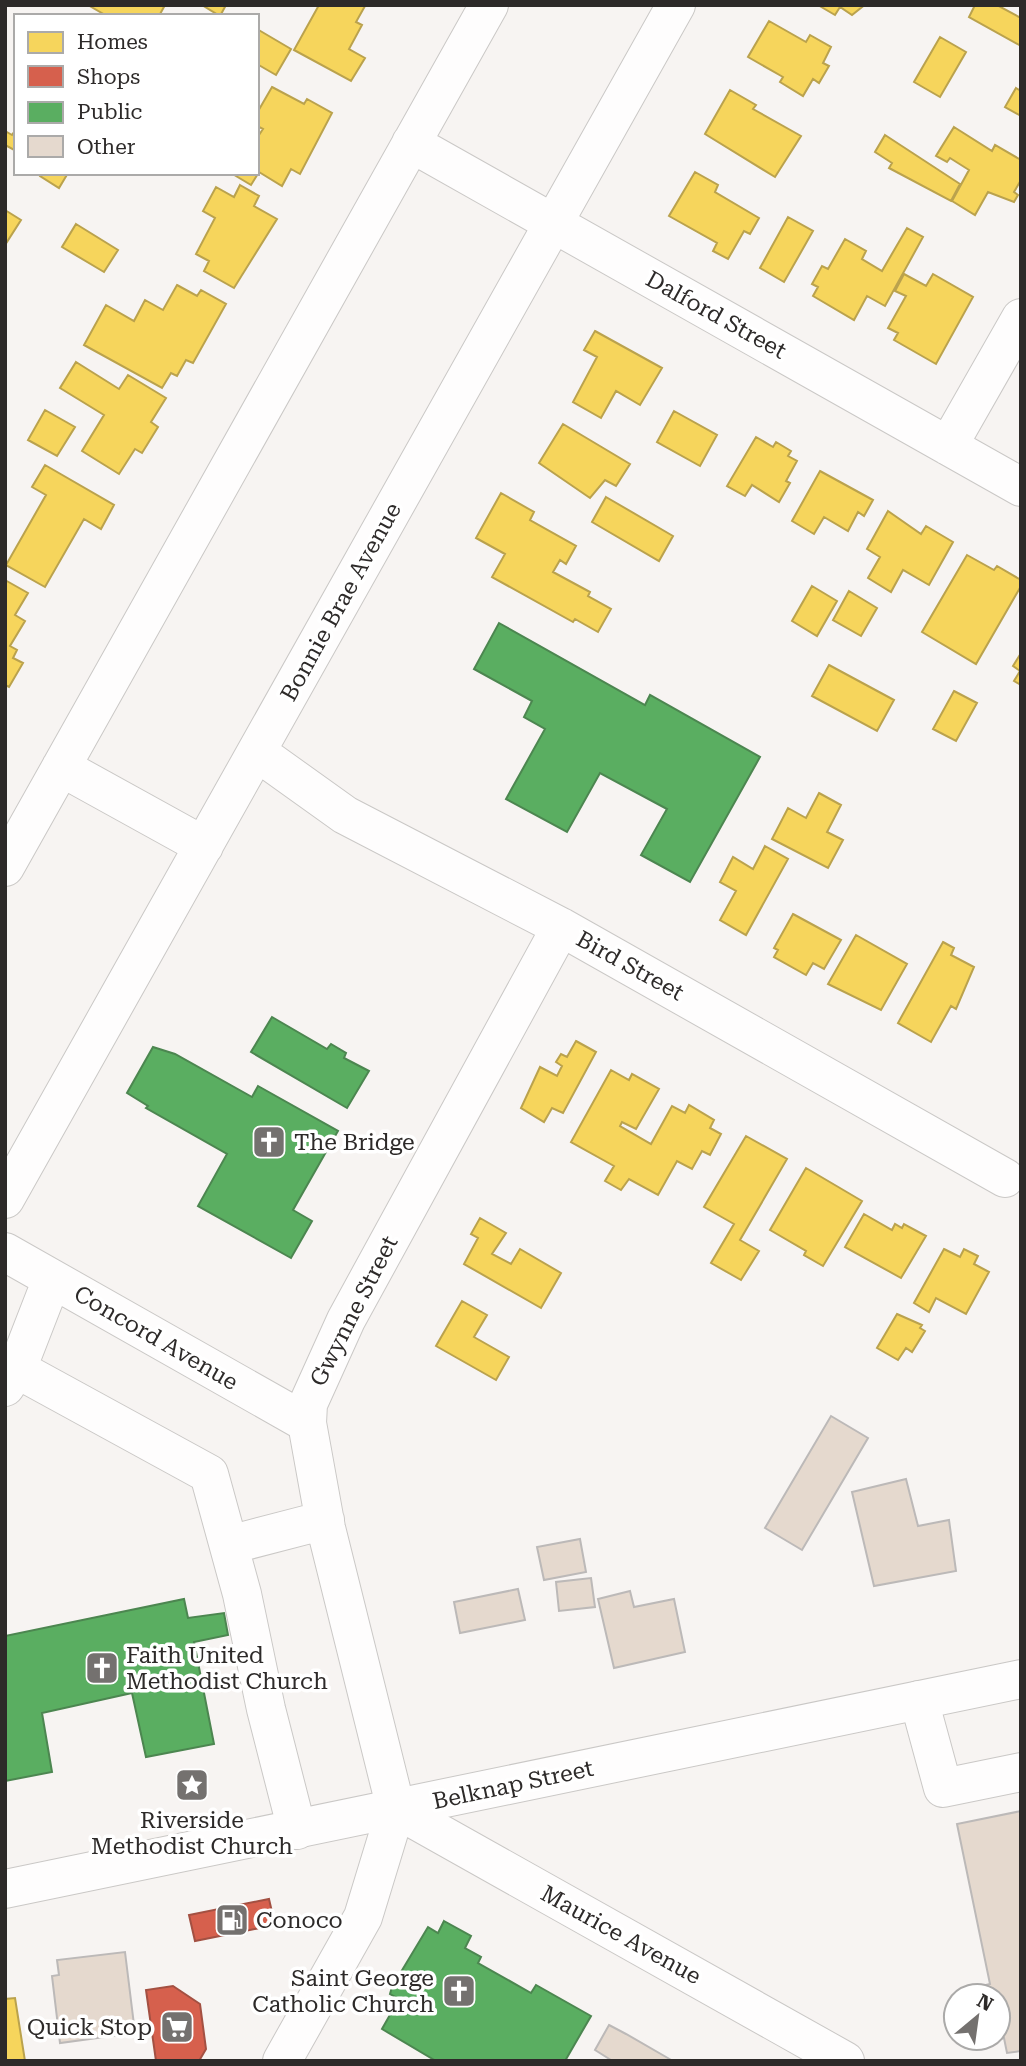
<svg xmlns="http://www.w3.org/2000/svg" width="1026" height="2066" font-family="'Roboto Serif',serif">
	<style>
		.homes { fill: #f6d55c; stroke: #baa24d; stroke-width: 2 }
		.shops { fill: #d6604d; stroke: #a35042; stroke-width: 2 }
		.public { fill: #5aae61; stroke: #4c8650; stroke-width: 2 }
		.building { fill: #e5d9ce; stroke: #bcb9b8; stroke-width: 2 }
		.lines { fill: none; stroke-linecap: round; stroke-linejoin: round }
		.minor-casing { stroke: #cac8c6; stroke-width: 40 }
		.major-casing { stroke: #cac8c6; stroke-width: 40 }
		.minor { stroke: #fefdfd; stroke-width: 38 }
		.major { stroke: #fefdfd; stroke-width: 38 }
		.labels { text-anchor: middle; dominant-baseline: central; stroke-width: 7; stroke-linejoin: round; paint-order: stroke }
		.street-label { font-size: 23px; fill: #2d2a29; stroke: #fff }
		.poi-label { font-size: 23px; fill: #2d2a29; stroke: #fff; text-anchor: start }
	</style>
	<rect width="100%" height="100%" fill="#f7f4f2"/>
	<!-- homes -->
	<path class="homes" d="M88,5H165L159,16H107Z
		M202,5H226L220,16Z
		M319,5L365,6L356,22L362,25L349,49L365,58L351,81L294,50Z
		M818,5H859L862,7L852,15L840,7L835,15Z
		M975,5H997L1021,18V46L969,17Z
		M769,21L806,42L810,35L831,47L823,63L829,66L819,83L813,79L803,96L780,82L783,77L748,57Z
		M257,29L291,49L276,75L257,64Z
		M940,37L966,52L940,97L914,82Z
		M272,87L304,104L307,99L332,113L300,174L291,169L282,186L259,172L251,185L231,173H257V138L263,129L257,126V113Z
		M1016,88L1021,91V116L1005,107Z
		M730,90L756,105L753,109L801,136L775,177L705,134Z
		M954,127L992,151L995,145L1021,160V180L1014,192L1018,195L1014,202L988,192L975,215L952,201L969,170L950,158L947,162L936,156Z
		M16,129V151L5,145V131L12,135Z
		M885,135L960,184L951,201L889,168L892,163L875,152Z
		M695,172L718,185L715,192L759,218L750,234L744,231L728,259L713,251L717,243L669,216Z
		M41,173H68L59,188L40,176Z
		M240,185L259,196L254,206L277,219L234,288L204,271L209,261L196,254L215,218L203,211L216,187L234,197Z
		M5,210L21,220L5,245Z
		M788,217L813,231L784,282L760,268Z
		M76,224L118,250L104,272L62,247Z
		M907,228L923,237L885,306L867,296L854,320L813,296L818,287L812,284L822,266L828,269L845,239L866,251L862,259L882,271Z
		M904,274L926,286L933,274L973,297L936,364L894,340L898,333L888,328L906,296L895,291Z
		M177,285L197,296L201,290L226,304L193,363L186,360L177,376L171,373L162,388L84,345L106,305L134,321L145,300L163,310Z
		M595,331L662,368L640,405L616,391L601,418L573,402L597,357L584,350Z
		M76,362L119,389L128,375L166,398L151,422L158,427L142,453L135,449L119,474L82,451L104,415L60,388Z
		M45,410L75,427L57,456L28,440Z
		M674,411L717,435L700,466L657,442Z
		M563,424L630,464L616,486L605,480L590,498L539,463Z
		M756,437L773,447L776,442L791,451L788,456L797,461L786,481L790,483L779,502L752,485L745,496L727,486Z
		M45,465L114,505L101,529L84,519L45,587L6,565L46,495L32,487Z
		M820,471L873,500L864,516L858,512L848,531L824,517L814,534L792,521Z
		M501,493L534,512L530,520L576,546L566,564L560,560L553,572L590,592L588,596L611,609L598,632L575,619L573,622L492,577L505,554L476,538Z
		M606,497L673,536L659,561L592,522Z
		M888,511L921,534L926,526L953,542L929,585L903,570L891,592L868,578L880,557L867,549Z
		M967,555L994,570L997,566L1021,580V586L976,664L922,632Z
		M5,580L28,593L15,615L25,621L10,646L17,650L13,658L23,663L9,687L5,685Z
		M812,586L837,601L817,636L792,621Z
		M849,591L877,608L861,636L833,620Z
		M1021,653V685L1014,681L1020,671L1013,666Z
		M829,665L894,700L877,731L812,696Z
		M954,691L977,703L956,741L933,729Z
		M819,793L841,805L827,832L843,840L828,868L772,839L788,808L806,818Z
		M765,846L788,859L746,935L720,920L736,891L720,882L733,857L753,869Z
		M793,914L841,940L824,969L813,963L806,975L774,957L778,950L774,948Z
		M856,935L907,964L881,1010L828,984Z
		M943,942L954,948L951,955L974,967L956,1009L951,1006L931,1042L898,1023Z
		M576,1041L596,1052L563,1113L552,1108L544,1122L521,1108L540,1067L557,1076L562,1066L556,1062L561,1054L567,1057Z
		M611,1070L629,1080L632,1074L659,1089L636,1129L622,1122L620,1126L651,1144L672,1106L685,1113L689,1105L714,1120L710,1128L721,1134L710,1155L702,1151L692,1169L677,1161L658,1195L629,1179L621,1190L605,1181L614,1166L571,1142Z
		M746,1136L787,1159L740,1240L759,1251L741,1280L711,1263L734,1224L704,1207Z
		M806,1168L862,1201L823,1266L804,1255L806,1251L770,1230Z
		M864,1214L892,1230L895,1224L902,1228L904,1224L926,1236L901,1278L845,1247Z
		M480,1218L506,1233L492,1254L511,1264L520,1249L561,1273L541,1308L464,1264L478,1238L471,1234Z
		M944,1249L960,1257L964,1249L978,1256L974,1264L989,1272L966,1314L936,1298L929,1312L914,1303Z
		M462,1301L487,1315L474,1337L509,1357L496,1380L436,1346Z
		M897,1314L922,1325L920,1328L925,1331L912,1352L906,1348L898,1360L877,1348Z
		M15,1998L25,2061H5V1999Z"/>
	<!-- shops -->
	<path class="shops" d="M269,1899L275,1925L195,1941L189,1915Z
		M173,1986L200,2004L206,2049L199,2061H156L146,1990Z"/>
	<!-- public -->
	<path class="public" d="M499,623L645,705L650,695L760,757L690,882L641,855L667,809L600,773L567,832L506,799L545,729L524,717L532,701L474,669Z
		M272,1017L327,1049L331,1044L346,1053L344,1058L369,1071L347,1108L251,1052Z
		M153,1047L175,1054L252,1097L258,1086L338,1131L293,1210L312,1221L291,1258L198,1206L227,1154L146,1108L148,1106L127,1093Z
		M184,1599L188,1618L224,1613L228,1635L194,1642L214,1744L146,1757L132,1693L42,1713L52,1772L5,1781V1636Z
		M444,1921L471,1936L465,1948L481,1957L478,1963L531,1993L536,1985L591,2016L565,2061H436L382,2029L399,1999L390,1994L392,1987L428,1927L438,1933Z"/>
	<!-- building -->
	<path class="building" d="M831,1416L868,1438L802,1550L765,1528Z
		M906,1479L918,1526L949,1520L956,1571L874,1586L852,1492Z
		M580,1539L586,1572L544,1580L537,1547Z
		M591,1578L595,1607L559,1611L556,1582Z
		M518,1589L525,1620L460,1633L454,1602Z
		M630,1591L634,1607L674,1599L685,1652L614,1668L598,1599Z
		M1021,1811V2051L1007,2053L1004,2038L989,2041L988,2038H998V1996H979L977,1987L990,1984L957,1824Z
		M125,1952L135,2033L60,2043L52,1976L59,1975L57,1960Z
		M609,2025L626,2034L673,2061L611,2060L595,2050Z"/>
	<g class="lines">
		<defs>
			<path id="minor" d="M411,143L1021,487
				M948,446L1021,318
				M257,752L345,815L561,927L1005,1178
				M61,767L204,846
				M5,867L489,5
				M5,1199L676,5
				M5,1252L307,1423
				M17,1369L52,1279
				M5,1387L17,1369L209,1474L242,1594L266,1709L297,1830
				M229,1545L325,1520
				M919,1700L943,1788L1021,1772
				M396,1809L326,1528L307,1423L308,1404L346,1320L561,927
				M396,1809L845,2061
				M282,2061L363,1917L396,1809"/>
			<path id="major" d="M5,1889L1021,1679"/>
		</defs>
		<!-- minor casing -->
		<use href="#minor" class="minor-casing"/>
		<!-- major casing -->
		<use href="#major" class="major-casing"/>
		<!-- minor -->
		<use href="#minor" class="minor"/>
		<!-- major -->
		<use href="#major" class="major"/>
	</g>
	<!-- icons -->
	<defs>
		<symbol id="church-square" viewBox="-11 -11 22 22"><rect x="-9" y="-9" width="18" height="18" rx="4" fill="#74716f" stroke="#fff"/><path d="M-1.2-6h2.4v3.5h3.3v2.4h-3.3V6h-2.4V-.1h-3.3v-2.4h3.3Z" fill="#fff"/></symbol>
		<symbol id="sight-square" viewBox="-11 -11 22 22"><rect x="-9" y="-9" width="18" height="18" rx="4" fill="#74716f" stroke="#fff"/><path d="M0-6L1.8-2.2L6-1.7L2.9 1.2L3.7 5.4L0 3.3L-3.7 5.4L-2.9 1.2L-6-1.7L-1.8-2.2Z" fill="#fff"/></symbol>
		<symbol id="fuel-square" viewBox="-11 -11 22 22"><rect x="-9" y="-9" width="18" height="18" rx="4" fill="#74716f" stroke="#fff"/><path d="M-5.5-6h7V0h2V4h1.3V-2.5L3-4.5l.8-.8L6-3V5H2.5V1h-1V6h-7ZM-4.2-4.7v3.2H.2V-4.7Z" fill="#fff"/></symbol>
		<symbol id="supermarket-square" viewBox="-11 -11 22 22"><rect x="-9" y="-9" width="18" height="18" rx="4" fill="#74716f" stroke="#fff"/><path d="M-6-5.5h2.5l.6 2H6L4.5 2H-2.5L-4.4-4H-6ZM-1.5 3.2a1.3 1.3 0 1 0 .1 0ZM3 3.2a1.3 1.3 0 1 0 .1 0Z" fill="#fff"/></symbol>
	</defs>
	<g fill-rule="evenodd">
		<use href="#church-square" x="250" y="1123" width="38" height="38"/>
		<use href="#church-square" x="83" y="1649" width="38" height="38"/>
		<use href="#sight-square" x="173" y="1766" width="38" height="38"/>
		<use href="#fuel-square" x="213" y="1901" width="38" height="38"/>
		<use href="#church-square" x="440" y="1972" width="38" height="38"/>
		<use href="#supermarket-square" x="158" y="2008" width="38" height="38"/>
	</g>
	<g class="labels">
		<!-- street labels -->
		<g class="street-label">
			<text transform="translate(716 315) rotate(29)">Dalford Street</text>
			<text transform="translate(341 602) rotate(-61)">Bonnie Brae Avenue</text>
			<text transform="translate(630 966) rotate(29)">Bird Street</text>
			<text transform="translate(354 1311) rotate(-63)">Gwynne Street</text>
			<text transform="translate(156 1338) rotate(30)">Concord Avenue</text>
			<text transform="translate(513 1785) rotate(-12)">Belknap Street</text>
			<text transform="translate(621 1935) rotate(29)">Maurice Avenue</text>
		</g>
		<!-- poi labels -->
		<g class="poi-label">
			<text x="294" y="1142">The Bridge</text>
			<text x="126" y="1655">Faith United<tspan x="126" dy="26">Methodist Church</tspan></text>
			<text x="192" y="1820" text-anchor="middle">Riverside<tspan x="192" dy="26">Methodist Church</tspan></text>
			<text x="256" y="1920">Conoco</text>
			<text x="434" y="1978" text-anchor="end">Saint George<tspan x="434" dy="26">Catholic Church</tspan></text>
			<text x="152" y="2027" text-anchor="end">Quick Stop</text>
		</g>
	</g>
	<!-- border -->
	<rect width="1026" height="2066" fill="none" stroke="#2d2a29" stroke-width="14"/>
	<!-- legend -->
	<rect x="14" y="14" width="245" height="161" fill="#ffffff" stroke="#abaaa9" stroke-width="2"/>
	<rect x="28" y="32" width="35" height="21" fill="#f6d55c" stroke="#abaaa9" stroke-width="2"/>
	<text x="77" y="49" font-size="21" fill="#2d2a29">Homes</text>
	<rect x="28" y="66" width="35" height="21" fill="#d6604d" stroke="#abaaa9" stroke-width="2"/>
	<text x="77" y="84" font-size="21" fill="#2d2a29">Shops</text>
	<rect x="28" y="102" width="35" height="21" fill="#5aae61" stroke="#abaaa9" stroke-width="2"/>
	<text x="77" y="119" font-size="21" fill="#2d2a29">Public</text>
	<rect x="28" y="136" width="35" height="21" fill="#e5d9ce" stroke="#abaaa9" stroke-width="2"/>
	<text x="77" y="154" font-size="21" fill="#2d2a29">Other</text>
	<!-- north arrow -->
	<g transform="translate(977 2017) rotate(29)"><circle r="33" fill="#ffffff" stroke="#abaaa9" stroke-width="2"/>
	<path d="M0-5L12 26L0 18L-12 26Z" fill="#74716f"/>
	<text y="-10" font-size="19" font-weight="bold" text-anchor="middle" fill="#2d2a29">N</text>
	</g>
</svg>
